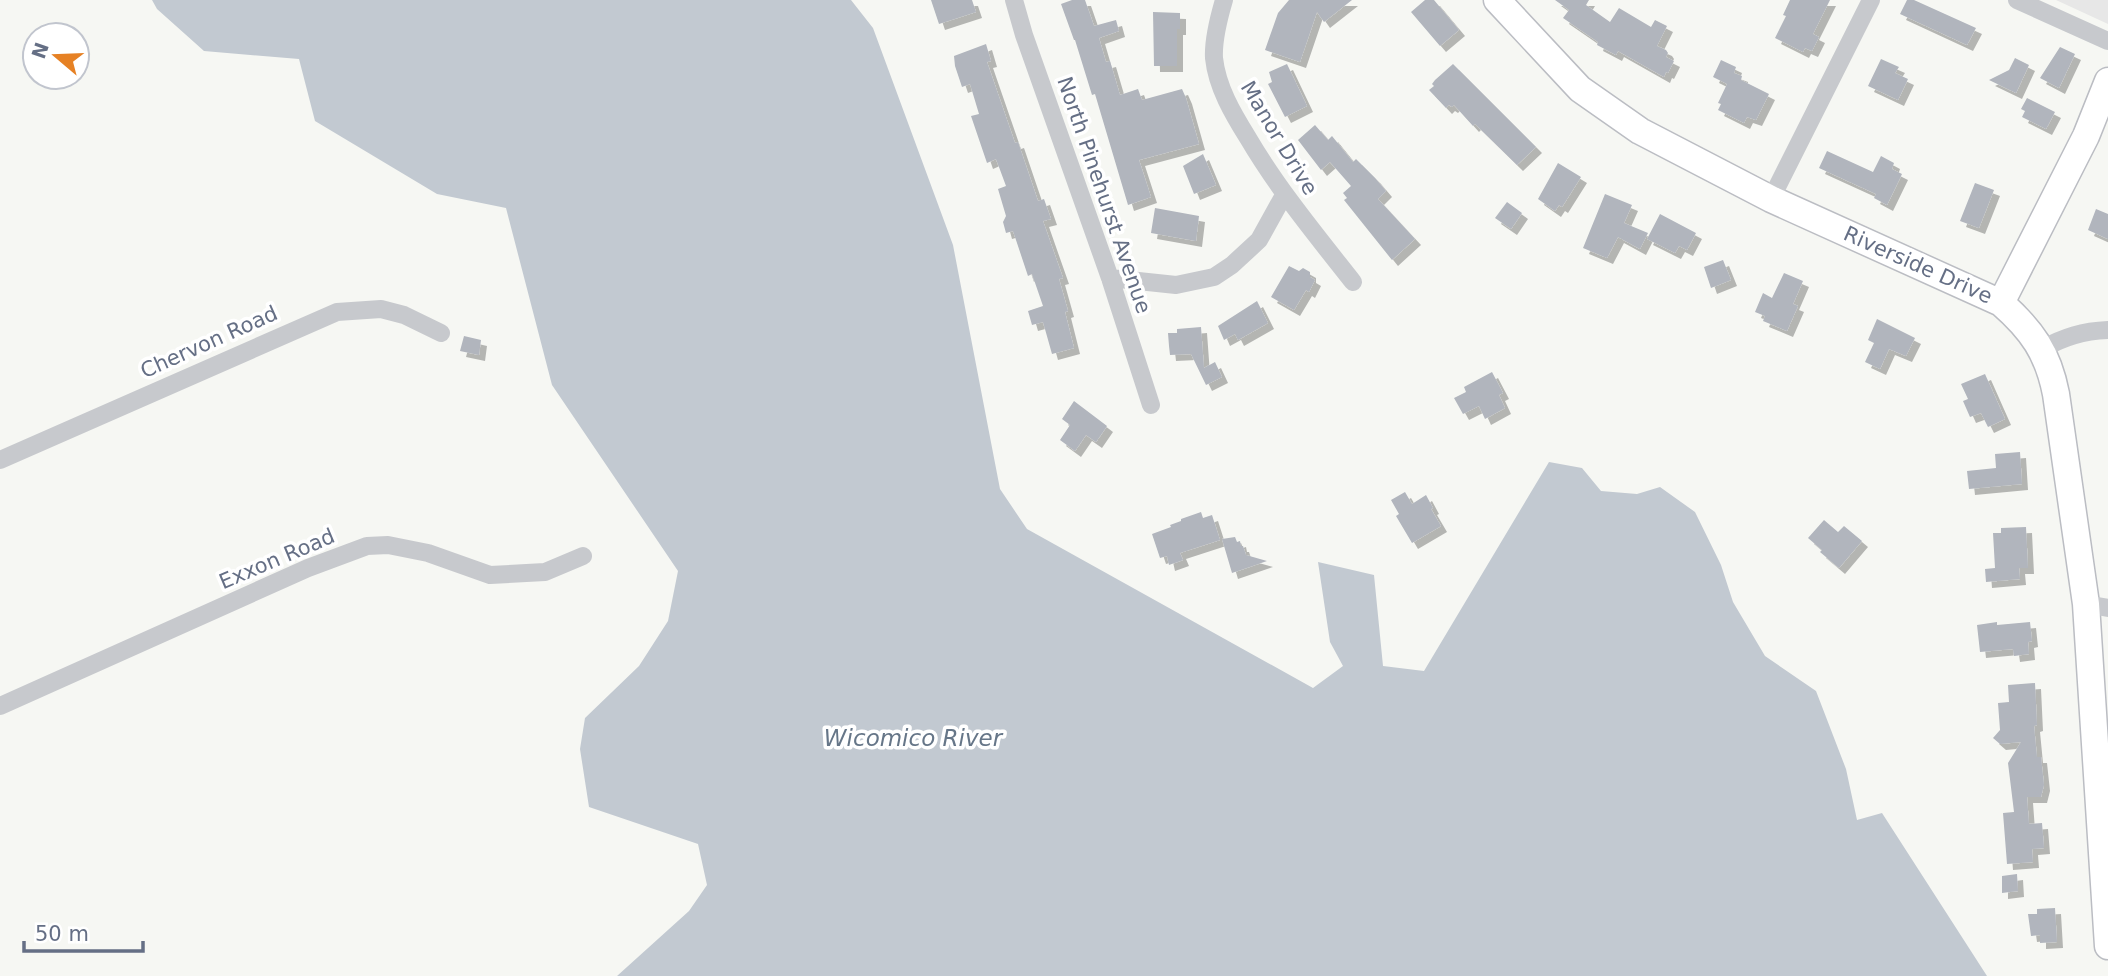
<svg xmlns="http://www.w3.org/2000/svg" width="2108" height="976" font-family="'DejaVu Sans',sans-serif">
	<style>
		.built { fill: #e7e7e7 }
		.water { fill: #c2c9d1 }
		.building { fill: #b1b5bd; filter: url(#shadow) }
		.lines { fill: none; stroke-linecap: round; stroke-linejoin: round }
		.secondary-casing { stroke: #bbbdc3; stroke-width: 29 }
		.street { stroke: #c7c9cd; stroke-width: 18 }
		.secondary { stroke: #fff; stroke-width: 26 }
		.labels { text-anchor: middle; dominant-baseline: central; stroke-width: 7; stroke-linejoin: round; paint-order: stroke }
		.street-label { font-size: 21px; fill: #656f85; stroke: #fff }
		.water-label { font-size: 23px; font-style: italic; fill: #667688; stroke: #fff }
	</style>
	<defs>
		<filter id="shadow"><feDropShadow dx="6" dy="6" stdDeviation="0" flood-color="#0004"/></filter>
	</defs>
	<rect width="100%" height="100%" fill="#f6f7f3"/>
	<!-- built -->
	<path class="built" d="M2056,0H2108V24Z"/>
	<!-- water -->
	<path class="water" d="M152,0H851L873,28L953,245L1000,489L1027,529L1313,688L1343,666L1330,642L1318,562L1374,575L1383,666L1424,671L1549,462L1582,468L1601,491L1637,494L1660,487L1695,512L1721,565L1733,602L1765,656L1816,691L1846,769L1857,820L1882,813L1987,976H617L689,911L707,885L698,844L589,807L580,749L585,718L639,666L668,621L678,571L552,385L506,208L437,194L315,121L299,59L204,51L157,9Z"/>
	<!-- building -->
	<path class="building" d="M931,0H972L976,12L939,24Z
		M1072,0H1085L1094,26L1116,20L1119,31L1099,38L1106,62L1110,61L1120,95L1138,89L1142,100L1182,89L1186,98L1199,144L1139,160L1151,197L1128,205L1095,94L1092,95L1075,40H1074L1061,4Z
		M1289,0H1352L1324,22L1317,12L1300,62L1265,50L1278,13Z
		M1425,0H1434L1459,30L1440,46L1411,12Z
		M1555,0H1589L1586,5L1610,22L1619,8L1651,27L1655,20L1667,26L1657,46L1666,50L1668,53L1666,57L1674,61L1668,73L1666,72L1664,77L1618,51L1616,55L1597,45L1598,42L1563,18L1569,10Z
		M1790,0H1830L1813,34L1819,37L1812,51L1805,48L1803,52L1775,38L1786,16L1783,15Z
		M1907,0H1914L1976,28L1967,45L1900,14Z
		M1153,12L1180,13V29H1177V66H1154Z
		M986,44L991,61L987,62L1015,143L1018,142L1038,201L1044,199L1051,219L1043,221L1063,278L1059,279L1068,311L1065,312L1074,348L1052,354L1043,322L1032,325L1028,311L1043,306L1032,274L1028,276L1013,231L1006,233L1003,222L1006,216L998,189L1006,186L996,159L987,163L971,116L979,114L970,84L962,87L955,66L954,56Z
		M2060,47L2075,54L2059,88L2040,78Z
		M2015,58L2029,65L2016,93L1989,80L2009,70Z
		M1881,59L1899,67L1895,73L1908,79L1898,100L1868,86Z
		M1721,60L1736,67L1734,73L1742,76L1741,80L1769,94L1756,120L1747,117L1744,123L1718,110L1721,104L1718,103L1727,84L1713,77Z
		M1287,64L1307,106L1285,117L1268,84L1272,82L1269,72Z
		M1453,64L1536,147L1517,165L1475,124L1473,126L1454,105L1452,107L1449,105L1446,108L1429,90L1434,86L1432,84L1435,80Z
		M2027,98L2055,112L2046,129L2022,117L2025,111L2021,109Z
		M1315,125L1328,140L1332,136L1353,162L1356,159L1375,178L1386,191L1378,199L1415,239L1392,260L1344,200L1347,198L1343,193L1351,186L1330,162L1321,170L1298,140Z
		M1827,151L1873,172L1881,156L1894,163L1892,169L1902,174L1887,205L1874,198L1876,194L1819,168Z
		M1203,154L1216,185L1194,194L1183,166Z
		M1558,163L1581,177L1562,207L1559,205L1555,211L1538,199Z
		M1975,183L1994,190L1979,228L1960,221Z
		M1605,194L1632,205L1624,223L1648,233L1640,249L1618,237L1607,258L1583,248Z
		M1507,202L1522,213L1511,229L1495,218Z
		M1155,208L1199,216L1196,241L1151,233Z
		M2096,209L2108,214V239L2088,230Z
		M1660,214L1696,233L1687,250L1679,246L1675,253L1647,239Z
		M1723,260L1731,280L1711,288L1704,267Z
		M1289,266L1299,271L1303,268L1310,272V277L1315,280L1309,292L1306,290L1294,310L1271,297Z
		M1784,273L1803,281L1793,304L1798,306L1787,331L1763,321L1765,316L1755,312L1763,293L1772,298Z
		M1257,301L1268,323L1238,340L1235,334L1224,340L1218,326Z
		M1877,319L1915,338L1906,356L1889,349L1880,369L1865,362L1874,343L1868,340Z
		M1201,327L1204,368L1215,362L1222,377L1206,385L1191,354L1170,355L1169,346L1168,333H1177V329Z
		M464,336L481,340L479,355L460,351Z
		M1492,372L1503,393L1499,395L1505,408L1485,419L1479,406L1463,414L1454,398L1466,392L1464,387Z
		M1985,374L2005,419L1988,427L1981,413L1970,417L1963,401L1968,399L1961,384Z
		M1074,401L1107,426L1096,442L1086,435L1075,451L1060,440L1070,425L1062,419Z
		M2020,452L2022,484L1969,489L1967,471L1996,468L1995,454Z
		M1405,492L1412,504L1426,495L1433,508L1431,509L1441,526L1412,543L1396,516L1399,514L1391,500Z
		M1201,512L1203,518L1212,515L1220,540L1180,553L1183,560L1169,565L1167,556L1160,558L1152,534L1171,527L1170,525L1181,521V519Z
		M1824,520L1838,532L1844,526L1862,541L1839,568L1820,552L1822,550L1808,538Z
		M2026,527L2028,568H2019L2020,579L1986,582L1985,569L1995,568L1993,533H2001V528Z
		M1235,537L1237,542L1240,541L1241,546H1243L1246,555L1267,561L1232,573L1222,539Z
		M1997,622V625L2030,622L2032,641L2028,642L2029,654L2014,656L2013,649L1980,652L1977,625Z
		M2035,683L2037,725L2034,726L2037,757H2041L2044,785L2041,797H2027L2029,824L2042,823L2044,848L2032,849L2033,862L2007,864L2003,813L2014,812L2008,763L2021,742L2000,744L1993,738L2000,730L1998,703L2009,702L2008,685Z
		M2017,874L2018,891L2002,893V876Z
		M2055,908L2057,942L2040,943V935L2031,936L2028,914H2037V909Z"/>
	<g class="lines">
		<defs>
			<path id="secondary" d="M1497,0L1580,89L1640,131L1771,199L2001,303C2032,330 2048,353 2056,394L2086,604L2108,946
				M2001,303L2086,136L2108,81"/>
		</defs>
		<!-- secondary casing -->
		<use href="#secondary" class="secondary-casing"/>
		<!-- street -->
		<path class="street" d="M1014,0L1024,35L1110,278L1151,405
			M1224,0C1219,17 1213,40 1214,58C1217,87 1233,114 1248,138C1278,189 1316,235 1353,282
			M2017,0L2108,41
			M1771,199L1871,0
			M1110,278L1176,285L1214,277L1232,265L1259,240L1284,195
			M2042,349C2064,337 2083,331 2108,330
			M0,460L337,312L381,309L404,315L441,333
			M2086,604L2108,608
			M0,706L308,568L367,546L388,545L428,553L490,575L545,572L583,556"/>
		<!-- secondary -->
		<use href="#secondary" class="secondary"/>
	</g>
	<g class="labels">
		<!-- street labels -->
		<g class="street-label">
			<text transform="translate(1279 138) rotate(59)">Manor Drive</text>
			<text transform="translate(1104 195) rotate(71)">North Pinehurst Avenue</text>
			<text transform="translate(1918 265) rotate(24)">Riverside Drive</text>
			<text transform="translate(209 342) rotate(-24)">Chervon Road</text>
			<text transform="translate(277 559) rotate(-23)">Exxon Road</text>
		</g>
		<!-- water labels -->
		<g class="water-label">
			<text x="913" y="738">Wicomico River</text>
		</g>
	</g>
	<!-- north arrow -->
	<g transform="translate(56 56) rotate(289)"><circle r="33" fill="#ffffff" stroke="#c1c5ce" stroke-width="2"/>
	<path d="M0-5L12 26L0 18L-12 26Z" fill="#e68124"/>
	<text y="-10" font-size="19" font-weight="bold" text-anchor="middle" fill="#656f85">N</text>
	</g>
	<!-- scale -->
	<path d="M24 941v10h119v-10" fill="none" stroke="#656f85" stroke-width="3.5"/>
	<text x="35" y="941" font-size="21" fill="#656f85" stroke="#ffffff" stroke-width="5" paint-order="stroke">50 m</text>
</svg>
